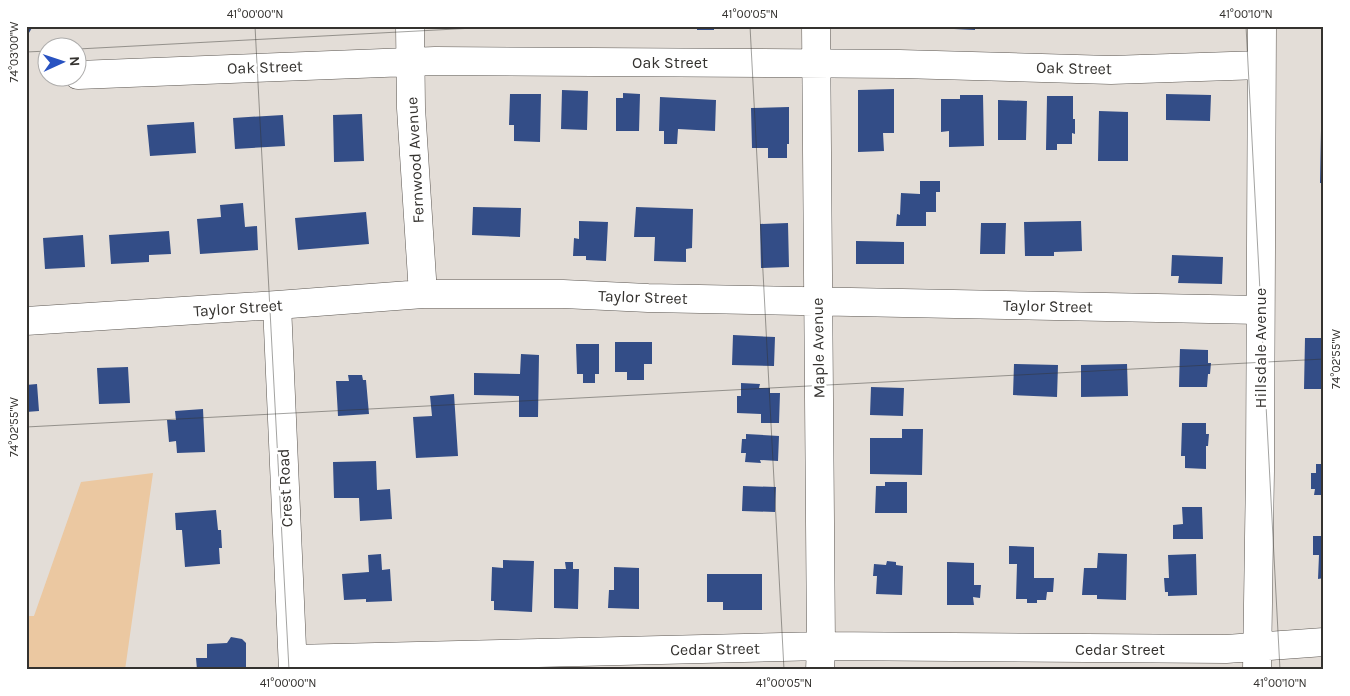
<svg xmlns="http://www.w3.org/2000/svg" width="1350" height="696" font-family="Karla,sans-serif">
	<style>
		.green { fill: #ebc8a1 }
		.building { fill: #334d87 }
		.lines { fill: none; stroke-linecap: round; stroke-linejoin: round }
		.minor-casing { stroke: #5c5752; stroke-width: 29 }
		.minor { stroke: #fff; stroke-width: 28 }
		.ticks { fill: none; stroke: #34322f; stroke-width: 1; stroke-opacity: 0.45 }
		.labels { text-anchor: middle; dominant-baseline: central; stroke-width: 5; stroke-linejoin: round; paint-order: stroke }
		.street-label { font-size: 16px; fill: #34322f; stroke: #fff }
		.neatline { fill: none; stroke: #34322f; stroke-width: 2 }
		.ticks-label { font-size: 12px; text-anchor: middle; fill: #34322f }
	</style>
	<rect width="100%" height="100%" fill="#e3ddd7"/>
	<!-- green -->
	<path class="green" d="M153,473L125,670H26V616H34L81,482Z"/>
	<!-- building -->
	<path class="building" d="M26,26H33L26,38Z
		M655,26H667V29H655Z
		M697,26H714V30H697Z
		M955,26H975V30L954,29Z
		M894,89V133H883L884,151L858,152V90Z
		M562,90L588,91L587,130L561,129Z
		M623,93L640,94L639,131H616V98H623Z
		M510,94H541L540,142L514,141V125H509Z
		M1166,94L1211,95L1210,121L1166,120Z
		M960,95H983L984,146L949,147V131L941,132V99H960Z
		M1047,96H1073V119H1075V134L1072,133V144H1057V150H1046Z
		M660,97L716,100L715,131L678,129L677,144H664V131H659Z
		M998,100L1027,101L1026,140H998Z
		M789,107V144H787V158H768V148H752L751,108Z
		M1099,111L1128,112V161H1098Z
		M362,114L364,161L334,162L333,115Z
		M283,115L285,146L235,149L233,118Z
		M194,122L196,153L150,156L147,125Z
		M1321,131H1324V183H1320Z
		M920,181H940V192H936V212H926V226H896L897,214L900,215L901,193L920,194Z
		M243,203L245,227L257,226L258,250L200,254L197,219L221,217L220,205Z
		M473,207L521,208L520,237L472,235Z
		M636,207L693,209L692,248L686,249V262L654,261L655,237H634Z
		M366,212L369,244L298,250L295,218Z
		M579,221L608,222L606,261L586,260V256H573L574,238L579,239Z
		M1081,221L1082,251L1054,252V256H1025L1024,222Z
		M788,223L789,267L761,268L760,224Z
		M981,223H1006L1005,254H980Z
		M169,231L171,254L149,255V262L111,264L109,235Z
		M83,235L85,267L45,269L43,238Z
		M856,241L904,242V264H856Z
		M1322,253H1324V292H1321Z
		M1172,255L1223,257L1222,284L1178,283L1179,276H1171Z
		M733,335L775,337L774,366L732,365Z
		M1305,338H1324V389H1304Z
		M615,342H652V364H644V380H627V372H615Z
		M576,344H599V374H595V383H583V374H577Z
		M1180,349L1208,350V363H1211L1210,374H1208L1207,387H1179Z
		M521,354L539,355L538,417H519V396L474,395V373L520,374Z
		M1014,364L1058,365L1057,397L1013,395Z
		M1127,364L1128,396L1081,397V365Z
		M128,367L130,403L99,404L97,368Z
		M348,375H362L363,380H366L369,414L338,416L336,381H349Z
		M741,383L760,384L759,388H770V393H780L779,423H761V414L737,413V396H741Z
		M37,384L39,411L26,412V385Z
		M871,387L904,388L903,416L870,415Z
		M454,394L458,456L416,458L413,417L432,416L430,396Z
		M203,409L205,452L177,453L176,441L169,442L167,420H176L175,411Z
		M1182,423H1206V434H1209L1208,446H1206V469L1185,468V456H1181Z
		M902,429H923L922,475L870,474V438H902Z
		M746,434L779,436L778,461L760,460L761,463L745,462L746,453H741L742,439H746Z
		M1321,453H1324V495H1314L1315,489H1311V473H1316V464H1321Z
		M376,461L377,490L390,489L392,519L360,521L359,498H334L333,462Z
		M885,482H907V513H875L876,486H885Z
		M743,486L776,487L775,512L742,511Z
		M1182,507H1202L1203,539H1173V525L1183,524Z
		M216,510L218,530H221L222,548H219L220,564L185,567L182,530H176L175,513Z
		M1313,536H1324V578L1318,579L1319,555H1313Z
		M1009,546L1034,547V578H1054L1053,592H1047L1046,600H1037V603H1027V599H1016L1017,564H1009Z
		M1098,553L1127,554L1126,600L1097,599V595H1082L1084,568H1097Z
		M381,554L382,570L390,569L392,601L366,602V599L344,600L342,574L369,572L368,555Z
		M1196,554L1197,595L1168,596V592H1165L1164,578H1169L1168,555Z
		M503,560L534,561L532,612L494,610V601H491L492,567L503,568Z
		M887,561L896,562V565L903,566L902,595L876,594L877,576H873L874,564L886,565Z
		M565,562H573V569H579L578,609L554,608V569H566Z
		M947,562L974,563V585H981L980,598L973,597L974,605H947Z
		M614,567L639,568V609L608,608L609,590H614Z
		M707,574H762V610H723V602H707Z
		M231,637L242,639L246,643V670H197L196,658H207V644L227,643Z"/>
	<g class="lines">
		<defs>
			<path id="minor" d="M410,26L411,108L423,294
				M816,26L821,646L820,670
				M78,75L435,61L900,64L1111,70L1261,65
				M277,305L293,670
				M26,321L277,305L423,294H563L648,298L1260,310
				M293,659L821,646L1226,649L1324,642
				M1257,670L1260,471L1262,26"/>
		</defs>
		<!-- minor casing -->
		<use href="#minor" class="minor-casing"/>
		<!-- minor -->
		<use href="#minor" class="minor"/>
	</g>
	<!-- ticks -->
	<path class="ticks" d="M255,26L289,670M750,26L784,670M1246,26L1280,670M78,49L512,26M26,52L48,51M26,427L1324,359"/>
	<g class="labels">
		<!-- street labels -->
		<g class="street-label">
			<text x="670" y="62">Oak Street</text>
			<text transform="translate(265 67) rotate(-2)">Oak Street</text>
			<text transform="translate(1074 68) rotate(1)">Oak Street</text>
			<text transform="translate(415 160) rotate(-93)">Fernwood Avenue</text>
			<text transform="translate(643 297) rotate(2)">Taylor Street</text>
			<text transform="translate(1048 306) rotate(1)">Taylor Street</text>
			<text transform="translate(238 308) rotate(-4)">Taylor Street</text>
			<text transform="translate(818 348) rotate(-91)">Maple Avenue</text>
			<text transform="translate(1260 348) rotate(-90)">Hillsdale Avenue</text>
			<text transform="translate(285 488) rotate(-93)">Crest Road</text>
			<text transform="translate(715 649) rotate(-1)">Cedar Street</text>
			<text x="1120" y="649">Cedar Street</text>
		</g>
	</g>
	<!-- border -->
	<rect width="1350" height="696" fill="none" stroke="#ffffff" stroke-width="55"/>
	<!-- north arrow -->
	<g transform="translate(62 62) rotate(87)"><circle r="24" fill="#ffffff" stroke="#aeadac"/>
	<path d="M0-4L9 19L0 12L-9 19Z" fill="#2852c1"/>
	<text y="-8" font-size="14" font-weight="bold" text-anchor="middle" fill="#34322f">N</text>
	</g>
	<rect x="28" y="28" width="1294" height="640" class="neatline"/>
	<g class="ticks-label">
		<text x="255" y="18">41°00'00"N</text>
		<text x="750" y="18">41°00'05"N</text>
		<text x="1246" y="18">41°00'10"N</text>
		<text transform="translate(14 52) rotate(-90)" y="4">74°03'00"W</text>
		<text transform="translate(1336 359) rotate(-90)" y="4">74°02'55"W</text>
		<text transform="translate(14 427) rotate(-90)" y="4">74°02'55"W</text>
		<text x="288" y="687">41°00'00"N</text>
		<text x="784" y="687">41°00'05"N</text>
		<text x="1280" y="687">41°00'10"N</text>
	</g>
</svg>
